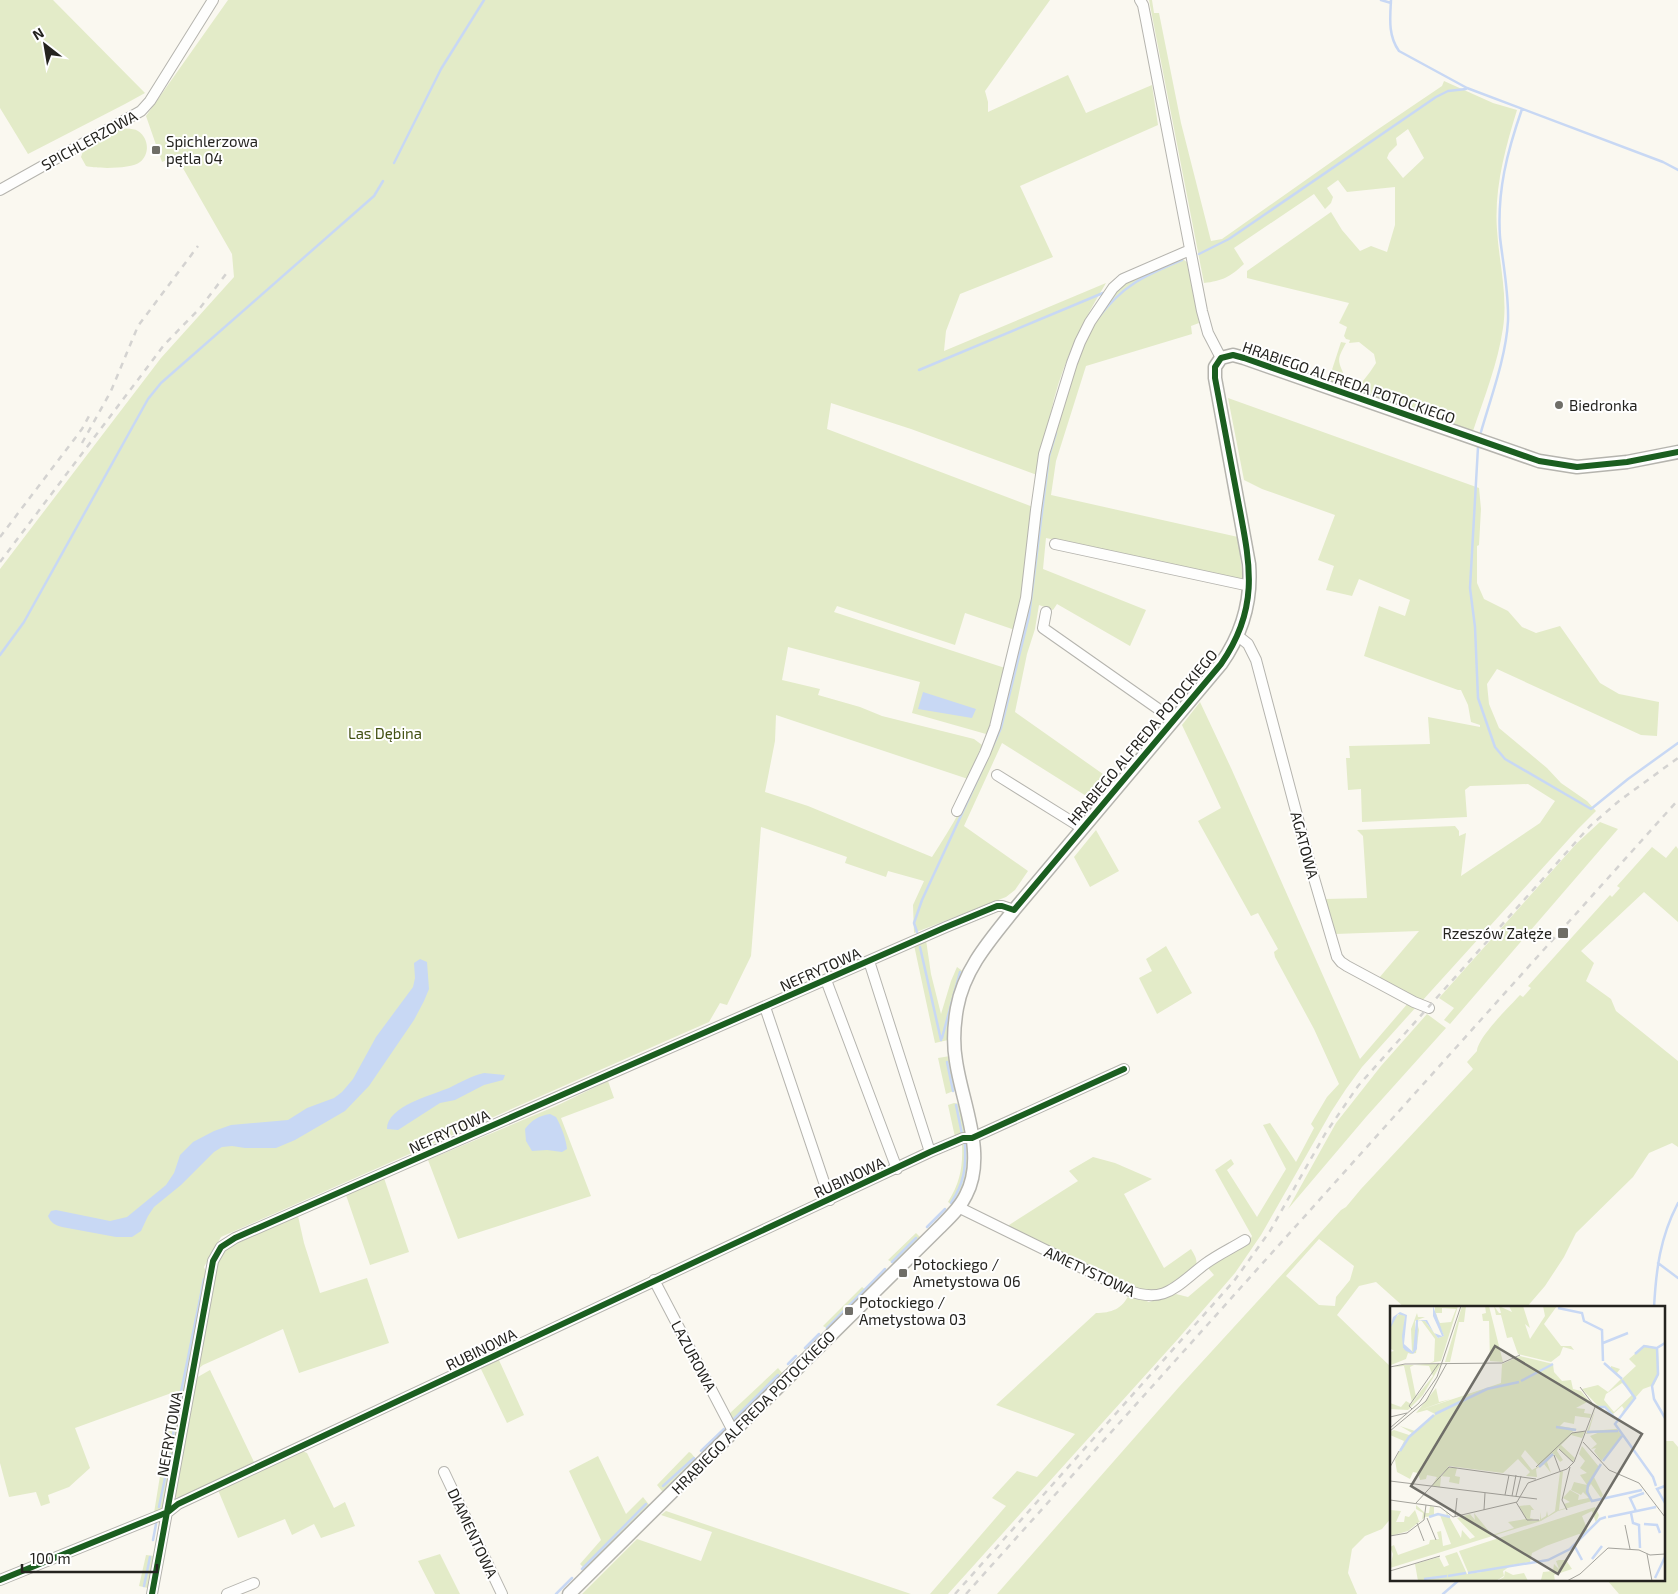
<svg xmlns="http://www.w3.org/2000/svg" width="1678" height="1594" font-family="'Exo 2',sans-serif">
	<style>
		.green { fill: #e3ebc8; fill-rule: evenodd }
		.water { fill: #c8d8f4 }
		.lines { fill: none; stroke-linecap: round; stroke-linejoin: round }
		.stream { stroke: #c8d8f4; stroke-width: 2.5 }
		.minor-casing { stroke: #b5b4ae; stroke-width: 12 }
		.tertiary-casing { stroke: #b5b4ae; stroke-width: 15 }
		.minor { stroke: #fefefd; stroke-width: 10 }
		.tertiary { stroke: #fefefd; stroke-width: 12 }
		.rail { stroke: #d4d3d1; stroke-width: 2.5; stroke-dasharray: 6 6; stroke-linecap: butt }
		.cycleway-casing { stroke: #fff; stroke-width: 9 }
		.cycleway { stroke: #1b5e20; stroke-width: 6 }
		.poi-dot { fill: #6f6e68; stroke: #fff; stroke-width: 2 }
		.labels { text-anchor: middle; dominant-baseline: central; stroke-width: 4; stroke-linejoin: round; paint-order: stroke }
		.street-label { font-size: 15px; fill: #24231f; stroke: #fff }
		.poi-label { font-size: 15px; fill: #24231f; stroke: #fff; text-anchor: start }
		.park-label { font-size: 15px; fill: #445215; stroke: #fff }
		.inset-river { fill: none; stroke: #c8d8f4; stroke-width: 2.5 }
		.inset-road { fill: none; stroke: #a4a39c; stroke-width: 1 }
		.view { fill: #6f6e68; fill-opacity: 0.15; stroke: #6f6e68; stroke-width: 2.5 }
		.inset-edge { fill: none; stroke: #24231f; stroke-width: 2.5 }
	</style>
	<rect width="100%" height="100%" fill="#faf8f0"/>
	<!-- green -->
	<path class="green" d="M0,0H53L145,93L125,104L28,154L0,108Z
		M228,0H1050L985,91L988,102V112L1068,75L1086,113L1152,85L1158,125L1020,186L1053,257L960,294L946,331L944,351L1106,283C1084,319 1065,358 1054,399C1048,424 1043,450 1037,475L911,429L831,403L827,429L1033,507L1023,592L1015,630L965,613L955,645L837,606L834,612L1005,668L992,725L986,734L912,713L920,682L788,647L782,680L820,689L818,695L860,707L882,716L974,739L982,745L968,779L776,715L775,741L765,792L808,806L932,857C959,816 986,766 1000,719C1007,697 1010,674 1016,652C1018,643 1023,633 1025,624C1035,577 1036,528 1042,481C1049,435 1066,379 1087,337C1096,318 1105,298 1122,284C1134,275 1165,264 1180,257L1188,263L1199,323L1191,326L1192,334L1086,366L1056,461L1051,495L1238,537L1243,581L1046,538L1043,569L1146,610L1130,646L1057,604L1053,610L1039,605L1035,629L1027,654L1015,712L1110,779L1091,799L1002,743L964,826L1028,871L1015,890L1006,897L914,933L913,905L924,881L888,871L886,877L845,863L847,857L761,827L751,956L727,1005L720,1003L709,1022L221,1237L204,1267L207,1274L186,1396L177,1391L75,1428L90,1468L69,1487L48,1495L50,1503L41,1506L36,1492L9,1497L0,1463V569L161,358L234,277L232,254L176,156L162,162L146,116Z
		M1149,0H1152L1154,13H1159L1181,123L1211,241L1222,239L1371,134L1442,86L1444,81L1493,103L1517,110C1505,149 1494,189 1497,230C1499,262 1508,296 1503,328C1498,363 1484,398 1473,431L1367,396L1360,391L1359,386L1370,372L1376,363L1374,354L1359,342L1349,343L1350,340L1346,339L1344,336L1347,327L1339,323L1349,303L1247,278V271L1331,212L1342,230L1360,251L1371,246L1387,252L1395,225V187L1347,192L1338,180L1327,188L1333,197L1331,203L1325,209L1314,194L1234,248L1244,264C1230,277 1222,281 1204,283ZM1408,129L1424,158L1403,178L1387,158L1389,153L1397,145L1396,138Z
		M119,129C125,129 133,128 138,131C149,138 150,154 140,162C132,169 97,169 86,166L81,157L83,151Z
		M1341,342L1346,343C1337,360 1337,359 1345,377C1341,382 1334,384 1329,379Z
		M1228,398L1479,488L1481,509L1479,545L1477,546V583L1484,599L1508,611L1522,627L1536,633L1560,626L1600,683L1619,694L1659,702L1657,736L1641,735L1497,669L1487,684L1489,704L1499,728L1547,768L1561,783L1587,801L1596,811L1578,829L1422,1001L1379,978L1419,931L1335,934L1325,899L1367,898L1363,836L1357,830L1455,826L1459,831V836L1466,833L1461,876L1540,823L1555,801L1528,784L1470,786L1465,790L1467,817L1362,822L1361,789L1348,790L1346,758H1350L1349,746L1430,744L1428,717L1480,727V725L1471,722L1468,705L1461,690H1458L1364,656L1379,606L1405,616L1410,600L1359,579L1352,596L1326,590L1334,566L1318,560L1335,515L1262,489L1244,480Z
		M1200,702L1231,768L1360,1059L1409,1002L1417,1006L1362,1067L1346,1089L1331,1112L1261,1235L1235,1273L1177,1340L948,1594H930L1006,1506L992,1498L1017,1471L1037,1477L1075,1434L996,1405L1096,1313C1111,1313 1123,1309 1129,1294L1149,1302L1176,1294L1188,1297L1214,1275L1208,1268L1250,1240L1252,1236L1215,1170L1231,1159L1234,1164L1227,1170L1257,1217L1286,1169L1263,1125L1270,1123L1296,1162L1314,1128L1311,1124L1327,1097L1339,1084L1314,1029L1275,957L1274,952L1278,949L1258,913L1251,916L1198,821L1221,808L1182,725Z
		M1600,822L1618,829L1450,1024L1444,1020L1454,1008L1439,998L1577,843Z
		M1096,830L1119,871L1090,887L1074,857Z
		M1676,846L1678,849V922L1644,892L1581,951L1594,963L1586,981L1611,999L1616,1011L1678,1061V1147L1672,1143L1649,1153L1633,1177L1576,1233L1564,1257L1545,1286L1526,1308H1405L1376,1282L1359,1286L1337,1315L1392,1368V1517L1382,1529L1365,1536L1352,1549L1348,1573L1357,1594H997L1179,1387L1341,1210L1346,1207L1361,1189L1473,1069L1467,1062L1477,1051C1478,1037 1509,1007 1520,995L1523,997L1531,988L1528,986L1610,895L1612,897L1620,888L1617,886L1652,847L1666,858ZM1319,1239L1354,1266L1350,1280L1336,1297L1335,1306L1319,1305L1286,1276Z
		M926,940L931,974L941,1014L951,981L957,967L964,972L952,1011L948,1040L935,1043L914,945Z
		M1166,946L1192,993L1157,1014L1139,978L1152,971L1146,959Z
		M1427,1014L1446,1028L1366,1117L1288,1209L1336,1123L1381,1066Z
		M950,1056L956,1090L946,1094L938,1058Z
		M608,1081L614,1098L561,1118L591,1196L458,1239L428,1160L556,1106Z
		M954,1103L960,1104L966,1132L955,1137L948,1105Z
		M967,1144C976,1159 962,1189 955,1204L952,1205L948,1202C960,1183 963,1167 962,1145Z
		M1093,1157L1115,1163L1152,1179L1124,1194L1164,1268L1191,1249C1194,1254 1199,1261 1195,1267C1193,1271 1168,1290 1164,1291C1151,1294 1141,1291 1129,1288L1006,1227L1078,1181L1069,1171Z
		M384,1178L409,1252L370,1265L346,1195Z
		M298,1216L304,1243L320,1293L367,1278L389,1343L299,1373L283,1329L203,1365L198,1369L218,1261L226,1248Z
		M916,1233L920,1237V1240L895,1264L888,1260Z
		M862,1287L867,1291L831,1328L828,1329L823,1326Z
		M498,1358L524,1415L507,1423L480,1367Z
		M778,1368L783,1374L782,1376L735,1422L729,1419V1414Z
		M210,1370L254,1462L187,1495L175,1498L196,1378Z
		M175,1404L183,1407L179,1438L167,1437Z
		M1664,1441H1673L1678,1447V1590L1674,1594H1619L1607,1580H1664Z
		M164,1451L175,1452L165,1508L154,1513Z
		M302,1451L307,1453L334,1508L345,1502L355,1526L321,1538L314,1524L292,1535L285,1519L238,1538L218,1490Z
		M689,1452L691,1453L696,1459V1461L665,1492L662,1491L657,1485Z
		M598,1456L626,1514L643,1497L650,1506L586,1570L580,1564L601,1540L569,1471Z
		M666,1511L911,1594H582L637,1539L701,1561L712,1532L661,1515Z
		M440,1554L460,1594H435L418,1561Z
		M146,1555L154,1556L148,1588L139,1586Z"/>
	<!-- water -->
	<path class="water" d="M923,692L976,709L972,718L918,709Z
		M420,959L427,962L429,989L424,1001L414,1020L369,1086L345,1111L295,1140L276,1148H245L232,1146L222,1147L214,1152L181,1185L154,1207L148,1216L141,1231L132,1237H116L62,1227C55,1225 51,1223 48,1216L51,1211L56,1210L110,1221L127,1217L166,1185L174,1173L180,1155L193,1142L214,1131L231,1125L288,1120L307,1108L334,1098L342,1092L353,1079L376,1037L413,987L415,978L414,963Z
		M484,1073L505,1075L503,1080L484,1085L455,1100L440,1103L398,1130L387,1129C387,1106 432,1095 449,1088C461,1082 471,1076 484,1073Z
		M550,1114L556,1117C561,1126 566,1138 567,1149L562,1152L547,1150L532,1151L526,1141L525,1129C532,1120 538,1116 550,1114Z"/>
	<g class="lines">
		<!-- stream -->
		<path class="stream" d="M1381,0L1391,3
			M1391,0C1390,18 1388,36 1399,51L1467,88L1663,162L1678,170
			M394,163L441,69L484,0
			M1199,254L1229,239L1436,97L1448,91L1466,89
			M1098,318C1124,284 1144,276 1182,260
			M919,370L1103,293
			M1481,432C1491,397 1506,357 1508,321C1509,293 1503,264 1500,237C1497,191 1507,152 1522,109
			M1478,447L1470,588L1475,627L1478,698L1495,747L1505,759L1591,809L1628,779L1678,743
			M0,655L24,622L148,399L161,383L374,196L383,181
			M991,750L1001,728L1029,616L1049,456L1056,433
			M917,932L914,923L922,900L988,757
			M920,947L941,1040
			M942,1038L960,972
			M947,1062L953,1091
			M956,1105L962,1134
			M951,1203C964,1183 966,1169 965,1145
			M927,1227L945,1209
			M892,1262L916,1238
			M1658,1263L1678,1278
			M1654,1308C1656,1270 1660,1237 1678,1203
			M827,1328L885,1269
			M805,1348L819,1334
			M788,1364L796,1356
			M180,1397L204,1279
			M733,1420L778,1375
			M173,1435L178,1406
			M701,1451L724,1429
			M663,1486L694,1458
			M159,1507L170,1454
			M153,1540L156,1524
			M582,1569L646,1504
			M144,1586L150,1557
			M556,1594L572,1578
			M1443,1594L1459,1580"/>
		<defs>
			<path id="minor" d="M1140,0L1143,5L1146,20L1202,311L1208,333L1221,358
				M0,190L141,111L150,101L213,0
				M1055,544L1250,586
				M1046,612L1043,628L1174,720
				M1238,636L1248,644L1256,660L1311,868L1337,957L1341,962L1347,966L1414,1002L1429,1008
				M997,775L1082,828
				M957,811L985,753L995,727L1026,598L1036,510L1044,454L1072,363L1080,342L1090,322L1113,288L1123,279L1190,250
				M869,961L930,1152
				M826,980L897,1169
				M765,1007L830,1200
				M958,1207L1127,1290C1165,1305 1176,1286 1205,1264C1217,1255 1232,1248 1245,1240
				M654,1280L733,1431
				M444,1472L502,1594
				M0,1580L168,1512L178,1504L930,1152L963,1138H972L1124,1069
				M152,1594L213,1261L221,1247L235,1238L946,927L997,906H1002L1014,910
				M227,1594L254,1583"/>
			<path id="tertiary" d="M569,1594L939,1228C949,1218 960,1208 966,1195C987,1155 962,1103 956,1061C953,1044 954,1025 957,1008C964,969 990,940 1014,910L1221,664C1242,634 1252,601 1249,564L1215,378V367L1221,358L1233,355L1244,358L1539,461L1577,467L1627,462L1678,452"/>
		</defs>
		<!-- minor casing -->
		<use href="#minor" class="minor-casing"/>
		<!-- tertiary casing -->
		<use href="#tertiary" class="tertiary-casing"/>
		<!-- minor -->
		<use href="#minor" class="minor"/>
		<!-- tertiary -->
		<use href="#tertiary" class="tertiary"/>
		<!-- rail -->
		<path class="rail" d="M82,443L111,391L138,326L198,246
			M0,537L82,429L89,416
			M0,562L146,369L164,345L200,308L226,274
			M955,1594L1234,1281L1270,1231L1325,1134L1358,1086L1590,826L1619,801L1678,758
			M966,1594L1678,800"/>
		<defs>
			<path id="cycleway" d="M0,1580L168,1512L178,1504L930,1152L963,1138H972L1124,1069
				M152,1594L213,1261L221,1247L235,1238L946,927L997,906H1002L1014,910L1221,664C1262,605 1249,560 1237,495C1230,456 1222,417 1215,378V367L1221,358L1233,355L1244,358L1539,461L1577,467L1627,462L1678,452"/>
		</defs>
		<!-- cycleway casing -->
		<use href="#cycleway" class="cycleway-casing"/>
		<!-- cycleway -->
		<use href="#cycleway" class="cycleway"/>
	</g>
	<!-- markers -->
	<g class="poi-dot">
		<rect x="151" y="145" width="10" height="10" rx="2.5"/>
		<circle cx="1559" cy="405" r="5"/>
		<rect x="1557" y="927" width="12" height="12" rx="2.5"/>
		<rect x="898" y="1268" width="10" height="10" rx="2.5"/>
		<rect x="844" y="1306" width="10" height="10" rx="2.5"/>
	</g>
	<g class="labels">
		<!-- street labels -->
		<g class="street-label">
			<text transform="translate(89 140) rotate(-29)">SPICHLERZOWA</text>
			<text transform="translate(1349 382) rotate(19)">HRABIEGO ALFREDA POTOCKIEGO</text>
			<text transform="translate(1142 737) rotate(-50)">HRABIEGO ALFREDA POTOCKIEGO</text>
			<text transform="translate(1305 845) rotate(75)">AGATOWA</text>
			<text transform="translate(820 969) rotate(-24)">NEFRYTOWA</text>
			<text transform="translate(449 1131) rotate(-24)">NEFRYTOWA</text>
			<text transform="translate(849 1177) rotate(-25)">RUBINOWA</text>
			<text transform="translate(1090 1271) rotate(25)">AMETYSTOWA</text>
			<text transform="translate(481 1349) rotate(-26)">RUBINOWA</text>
			<text transform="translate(694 1356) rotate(62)">LAZUROWA</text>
			<text transform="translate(753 1412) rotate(-45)">HRABIEGO ALFREDA POTOCKIEGO</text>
			<text transform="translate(169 1434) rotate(-80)">NEFRYTOWA</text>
			<text transform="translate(473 1533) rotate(65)">DIAMENTOWA</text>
		</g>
		<!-- poi labels -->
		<g class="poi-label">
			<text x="166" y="141">Spichlerzowa<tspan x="166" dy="17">pętla 04</tspan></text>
			<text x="1569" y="405">Biedronka</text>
			<text x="1552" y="933" text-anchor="end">Rzeszów Załęże</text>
			<text x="913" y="1264">Potockiego /<tspan x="913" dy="17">Ametystowa 06</tspan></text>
			<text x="859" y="1302">Potockiego /<tspan x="859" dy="17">Ametystowa 03</tspan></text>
		</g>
		<!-- park labels -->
		<g class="park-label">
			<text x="385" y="733">Las Dębina</text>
		</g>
	</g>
	<!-- overview -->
	<g transform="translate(1390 1306)">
		<rect width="275" height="275" fill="#faf8f0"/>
		<path d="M45,0H68L51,55L40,57L44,55L45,33L31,14L27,16L29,24L26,47L21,48L18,47L16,53L1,59L0,46L4,45L0,42V23L3,14L10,7L15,10L13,42L23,48L27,40V15L31,14L35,15L48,32L54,30L45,10ZM52,2L66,3L61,16L50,17L48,13L46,7H52ZM72,0H76L74,16H69L60,56H55ZM95,0H99L113,56L100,55L99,15H93L92,8L96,7ZM104,0L109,7H111L109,0L122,6L119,0H133L140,22L135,18L140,33L155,10L153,0H167L154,18L171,40H181L184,44L173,41L170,49L161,56L128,48L122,31L117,32L111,9H106ZM27,7L28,11H35L25,15V43L22,46L21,23ZM255,39L268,42L269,69L264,79L253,83L231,108L234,103L232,100L223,108L226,113L215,101H206L199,125L227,123L232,130L211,155L204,145L206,142L201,143L207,138L200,130L210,126L196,128L207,99L192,83L208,79L218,86L231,73L221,63V60L230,63L227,67L232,73L246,60L239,53ZM232,77L243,88L224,106L214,94L216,88ZM130,50L163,58L164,66L172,75L181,74L183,83L191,85L199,95L186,102L195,103L194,107L201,108L200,112L185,110L184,118L174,116L170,120L187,123L180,127L195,125L192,132L181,129L171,139L185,152L183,156L168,142L167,145L173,154L170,156L164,148L157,156L161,167L154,158L146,163L147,171L136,170L140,166L128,153L113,167L59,160L51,171L50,181L42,180L47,171L37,169L36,173L30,174L28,167L23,166L20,173L7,166L5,154L14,135L0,129V126L4,124L19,129L22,127L10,120L25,125L45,108L37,104L26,107L46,82L49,96L61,93L30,104L111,77L112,58ZM135,144L149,160L142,164L131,150ZM36,58H51L33,89L18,104L0,103V97L11,101L16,95L21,98L30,88L22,96L14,60L4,61L11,59H24L20,61L26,91L43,70L39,60L25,59ZM192,140L209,161L204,171L213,189L211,192L201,178L198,183L202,195L168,205L151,215L138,219L0,262L3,248L0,241L4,239L8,249L39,238L40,234L49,233L47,226L51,225L53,240L61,238L50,209L35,211L18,225L0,230V204L11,205L6,216H14L15,210L19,211L25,204L29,215L32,214L33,207L26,203V199L35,207H39L40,200L44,201V209L49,208L57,211L56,205L71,232L72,224L80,233L85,231L67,212L80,208L85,214L84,207L102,229L124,222L118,216L136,213L129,200L140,199L144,204H141L140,212L144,213L139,215L150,214V206L151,213L156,210L157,205L158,210L165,205L170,166L173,165L169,204L176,202L174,198L180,196L173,192L180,184L189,189L188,194L199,192L193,186L191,189L181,184L184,176L197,179L190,169L197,167L190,162L195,155L189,148ZM58,162H67L65,170L70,171L69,178L59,176L60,171L50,170ZM205,201L209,209L206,217L202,205L192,210L198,225L194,229L189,228L156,240L142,247L140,256L122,259L113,265L114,270L106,275H28L25,258L49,251L54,261L59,259L55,250L67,246L77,268L92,266H78L69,245ZM169,254H176L182,263L164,269L165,275L151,274L153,266L163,265L164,258L169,263L166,255ZM115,265L123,269L134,267L138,275H107L114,271Z" fill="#e3ebc8" fill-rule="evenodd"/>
		<path d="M43,0L54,30L48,32L35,15L28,14L27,43L23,48L16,45L13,42L12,30L15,10L8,8L0,23L3,11L10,6L17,9L14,38L23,46L26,14H37L44,27L52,30L43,10Z" fill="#c8d8f4"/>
		<path class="inset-river" d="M168,2L192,7L194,15L212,24L213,55M213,37L238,27M275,37L267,42L268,68L262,80L264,93L275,112M245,48L254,40L266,42M214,57L232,73M232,74L245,92L225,118L263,171L266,180M131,75L163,58M206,101H215L226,113M45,108L97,83L129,76M166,121L186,124M197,126L228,125M10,145L19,131L44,109M213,155L232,130M211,158L198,179L197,186L202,195L252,184M149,161L163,148M275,180L267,183L275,197M246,205L240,192L254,187M241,207L243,217L249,219L250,242M39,211L48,208L60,211M218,211L266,201M254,218L267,219L270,227M184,239L192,254M202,253L212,240M78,267L158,254L180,243L210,213L216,211M58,270L76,267M265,272L275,251M34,273L57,270"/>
		<path class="inset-road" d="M0,61L15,58L112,57L130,49M22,103L19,100L49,57M0,111L17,107M0,122L29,97L47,71L71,0M0,125L36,95L57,57M193,136L219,164L249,177L275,211M169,143L184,157M164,149L170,165M0,161L9,145M146,161L182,127L196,125M0,175L147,193M115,189L119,169M122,190L126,169M126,190L131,170M0,194L50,201L63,211L127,196L138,177L177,163L184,156L205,101L190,81M126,196L137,214H149M26,197L59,161L146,173M94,204L95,187M177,204L172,194L180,161M65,211L67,192M37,212L46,234M27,217L34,235M235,219L240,243M0,230L17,227L34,214L36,199M257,248L262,275M0,265L50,250M177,275L190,268L218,242L249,244L260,249L275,248"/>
		<path class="view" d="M105,40L252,128L168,268L21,180Z"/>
		<rect width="275" height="275" class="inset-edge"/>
	</g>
	<!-- north arrow -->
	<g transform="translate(45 45) rotate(329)" stroke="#ffffff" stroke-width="4" paint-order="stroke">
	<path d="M0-4L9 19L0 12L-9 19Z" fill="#24231f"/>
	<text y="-8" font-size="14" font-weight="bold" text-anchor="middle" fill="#24231f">N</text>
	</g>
	<!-- scale -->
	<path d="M22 1564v8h135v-8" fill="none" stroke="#24231f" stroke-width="2.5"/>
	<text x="30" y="1564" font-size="15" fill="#24231f" stroke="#ffffff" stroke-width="4" paint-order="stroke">100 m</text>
</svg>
